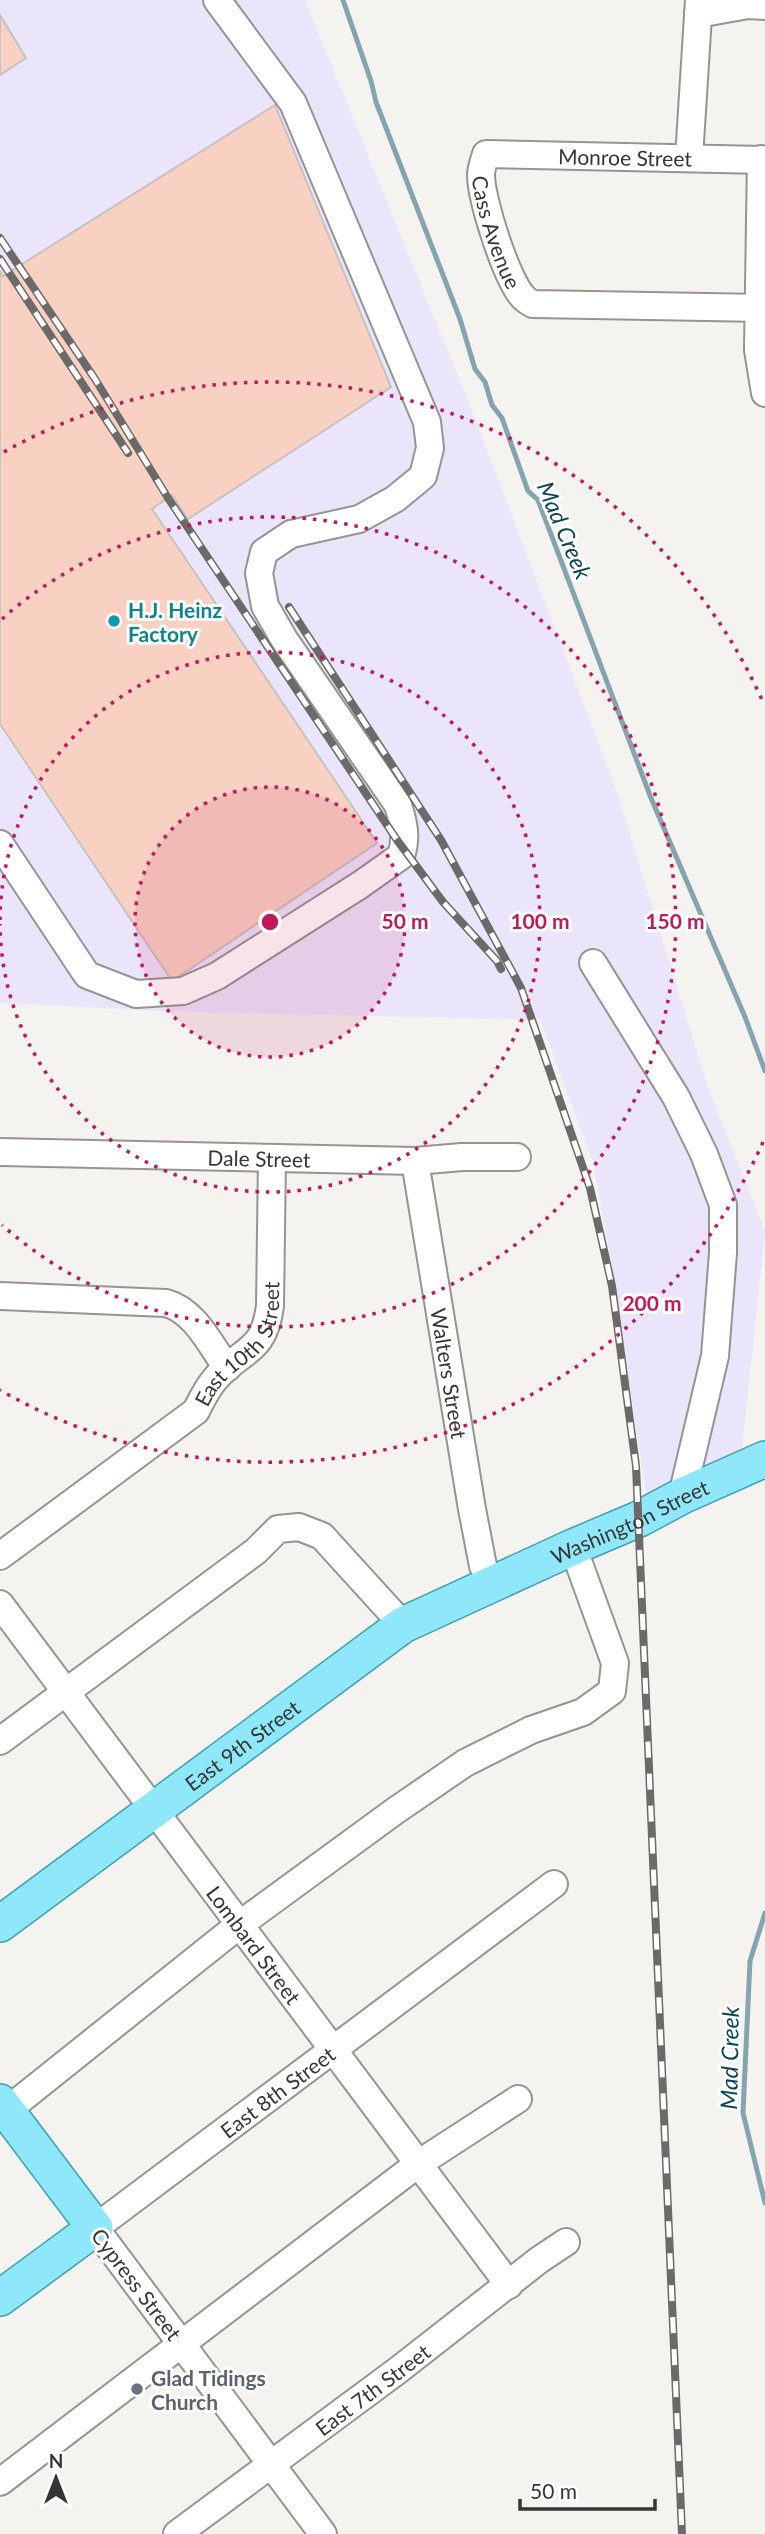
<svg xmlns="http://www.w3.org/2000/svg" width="765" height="2534" font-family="Lato,sans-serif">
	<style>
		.industrial { fill: #ebe5fb }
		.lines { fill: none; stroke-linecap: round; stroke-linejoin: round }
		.stream { stroke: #86a4af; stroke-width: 5 }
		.building { fill: #f9d1c2; stroke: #c6c2c0; stroke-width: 2 }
		.minor-casing { stroke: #969491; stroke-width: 30 }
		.major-casing { stroke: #3ea0b3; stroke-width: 38 }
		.minor { stroke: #fff; stroke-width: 26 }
		.major { stroke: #8ee8fa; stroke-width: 35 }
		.rail-casing { stroke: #6c6a69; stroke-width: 8 }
		.rail { stroke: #fff; stroke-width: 5; stroke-dasharray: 16; stroke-linecap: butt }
		.ring { fill: none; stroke: #c2185b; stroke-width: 3.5; stroke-dasharray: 3.5 7 }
		.culture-dot { fill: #0f9aa8; stroke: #fff; stroke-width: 2.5 }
		.worship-dot { fill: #6b7280; stroke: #fff; stroke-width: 2.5 }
		.labels { text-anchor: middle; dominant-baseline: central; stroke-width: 6; stroke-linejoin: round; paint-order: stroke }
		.street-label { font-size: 21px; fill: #363534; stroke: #fff }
		.culture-label { font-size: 21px; font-weight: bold; fill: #0d838f; stroke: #fff; text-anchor: start }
		.worship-label { font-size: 21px; font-weight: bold; fill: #5b616d; stroke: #fff; text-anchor: start }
		.water-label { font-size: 23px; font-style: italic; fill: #094557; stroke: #fff }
		.centre { fill: #c2185b; stroke: #fff; stroke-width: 3.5 }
		.ring-label { font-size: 21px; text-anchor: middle; font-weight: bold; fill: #c2185b; stroke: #fff; stroke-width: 6; stroke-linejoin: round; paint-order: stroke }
	</style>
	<rect width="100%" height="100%" fill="#f5f3f0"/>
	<!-- industrial -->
	<path class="industrial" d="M0,0H305L471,408L616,789L708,1087L765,1231L742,1450L646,1494L613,1272L593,1162L540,1020L163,1011L0,1003Z"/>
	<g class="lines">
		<!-- stream -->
		<path class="stream" d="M343,0L371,81L376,102L460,319L475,369L485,382L492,405L502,418L528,491L538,500L651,798L745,1017L765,1071
			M765,1913L750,1961L743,2113L765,2203"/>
	</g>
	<!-- building -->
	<path class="building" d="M0,15L26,58L0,75Z
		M275,105L391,387L188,519L172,495L152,509L377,843L172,981L0,724V271L3,276Z"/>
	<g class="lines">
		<defs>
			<g id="minor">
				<path d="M698,14L748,5L765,6"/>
				<path d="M689,158L699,0"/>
				<path d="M761,159L758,350L765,393"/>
				<path id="s1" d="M765,160L486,154C484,161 481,168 481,175C481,199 507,282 524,298C526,300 531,303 533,304L765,308"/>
				<path d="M0,844L87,975L136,994L183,991L217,976L360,885L401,856C407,837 404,824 398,805L284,639L265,606L259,573L264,552L291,534L359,519L395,499L423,476L430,448L427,422L293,103L217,0"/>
				<path d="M593,963L676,1097L704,1154L723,1205V1253L715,1356L682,1496"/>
				<path id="s2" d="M0,1152L415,1161L462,1157H517"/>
				<path id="s3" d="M415,1161L472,1509L483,1566L493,1584"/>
				<path d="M0,1296L166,1303C195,1311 210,1344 227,1368"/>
				<path id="s4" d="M0,1556L196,1411C202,1399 207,1388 216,1378C243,1348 264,1353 270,1306L272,1158"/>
				<path id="s5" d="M0,1604L509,2285"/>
				<path d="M0,1741L256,1551L278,1529L299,1527L322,1536L403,1625"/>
				<path d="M0,2116L239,1925L395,1811L465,1763L531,1730L583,1712L612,1691L615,1663L573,1547"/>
				<path d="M0,2482L418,2164L518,2099"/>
				<path id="s6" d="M177,2534L397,2371L539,2260L566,2242"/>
				<path id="s7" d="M323,2534L95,2228L554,1884"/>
			</g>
			<g id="major">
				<path id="s8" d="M0,1924L403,1625L573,1547L639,1519L682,1496L765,1459"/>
				<path d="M0,2102L95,2228L0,2298"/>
			</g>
		</defs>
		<!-- minor casing -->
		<use href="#minor" class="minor-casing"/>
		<!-- major casing -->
		<use href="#major" class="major-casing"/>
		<!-- minor -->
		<use href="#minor" class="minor"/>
		<!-- major -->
		<use href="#major" class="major"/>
		<defs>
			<path id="rail" d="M0,238L95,379L168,498L397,840L443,902L497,961L501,969
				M0,259L128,453
				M289,607L441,840L521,988L590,1188L612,1286L636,1466L682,2534"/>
		</defs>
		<!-- rail casing -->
		<use href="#rail" class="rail-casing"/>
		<!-- rail -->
		<use href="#rail" class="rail"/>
	</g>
	<!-- distance rings -->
	<circle cx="270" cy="922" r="135" fill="#c2185b" fill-opacity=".12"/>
	<g class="ring">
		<circle cx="270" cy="922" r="135"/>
		<path d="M0 920A270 270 0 1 1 0 924"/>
		<path d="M2 619A405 405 0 1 1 2 1225"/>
		<path d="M763 1142A540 540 0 0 1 0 1390M4 452A540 540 0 0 1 763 702"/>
	</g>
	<!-- markers -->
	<circle class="culture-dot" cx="114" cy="621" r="7"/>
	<circle class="worship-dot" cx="137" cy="2389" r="7"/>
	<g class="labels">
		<!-- street labels -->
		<g class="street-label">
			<text transform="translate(625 157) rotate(1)">Monroe Street</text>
			<text stroke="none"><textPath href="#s1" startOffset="360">Cass Avenue</textPath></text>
			<text stroke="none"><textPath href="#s2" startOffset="259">Dale Street</textPath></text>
			<text stroke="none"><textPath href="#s4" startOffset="326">East 10th Street</textPath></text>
			<text stroke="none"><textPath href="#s3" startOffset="215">Walters Street</textPath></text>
			<text stroke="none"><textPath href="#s8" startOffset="751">Washington Street</textPath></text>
			<text stroke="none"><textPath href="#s8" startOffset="301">East 9th Street</textPath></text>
			<text stroke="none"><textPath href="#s5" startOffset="425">Lombard Street</textPath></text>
			<text stroke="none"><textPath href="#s7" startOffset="609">East 8th Street</textPath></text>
			<text transform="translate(137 2284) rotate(53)">Cypress Street</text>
			<text stroke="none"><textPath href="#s6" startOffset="243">East 7th Street</textPath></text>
		</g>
		<!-- culture labels -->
		<g class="culture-label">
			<text x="128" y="609">H.J. Heinz<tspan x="128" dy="24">Factory</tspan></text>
		</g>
		<!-- worship labels -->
		<g class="worship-label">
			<text x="151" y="2377">Glad Tidings<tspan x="151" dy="24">Church</tspan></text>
		</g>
		<!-- water labels -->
		<g class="water-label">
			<text transform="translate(565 530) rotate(67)">Mad Creek</text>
			<text transform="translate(729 2058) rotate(-89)">Mad Creek</text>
		</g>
	</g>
	<circle cx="270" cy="922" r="10" class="centre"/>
	<g class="ring-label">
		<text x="405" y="929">50 m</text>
		<text x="540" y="929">100 m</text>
		<text x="675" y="929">150 m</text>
		<text x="652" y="1311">200 m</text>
	</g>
	<!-- north arrow -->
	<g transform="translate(56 2478)" stroke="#ffffff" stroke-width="5" paint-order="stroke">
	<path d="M0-5L12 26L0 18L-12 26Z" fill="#363534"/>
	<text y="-10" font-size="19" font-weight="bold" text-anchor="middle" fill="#363534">N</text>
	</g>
	<!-- scale -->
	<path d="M520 2499v10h135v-10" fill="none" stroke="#363534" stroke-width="3.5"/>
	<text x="530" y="2499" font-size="21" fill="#363534" stroke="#ffffff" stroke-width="5" paint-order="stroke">50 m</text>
</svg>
